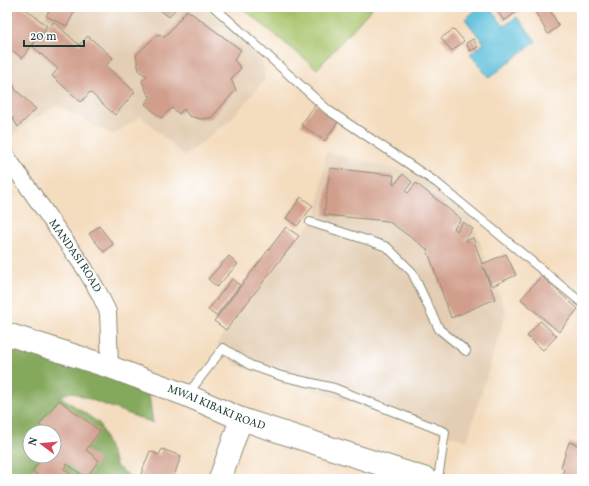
<svg xmlns="http://www.w3.org/2000/svg" width="589" height="486" font-family="Vollkorn,serif">
	<style>
		.built { fill: #e3cdb3 }
		.green { fill: #a6c268; stroke: #62804e }
		.forest { fill: #84a85c; stroke: #527248; fill-rule: evenodd }
		.water { fill: #5bbfda; stroke: #3d7e87 }
		.building { fill: #d19e8b }
		.lines { fill: none; stroke-linecap: round; stroke-linejoin: round }
		.service-casing { stroke: #8a8c79; stroke-width: 10 }
		.minor-casing { stroke: #8a8c79; stroke-width: 18 }
		.secondary-casing { stroke: #8a8c79; stroke-width: 24 }
		.primary-casing { stroke: #8a8c79; stroke-width: 24 }
		.service { stroke: #fff; stroke-width: 8 }
		.minor { stroke: #fff; stroke-width: 16 }
		.secondary { stroke: #fff; stroke-width: 22 }
		.primary { stroke: #fff; stroke-width: 22 }
		.labels { text-anchor: middle; dominant-baseline: central; stroke-width: 4; stroke-linejoin: round; paint-order: stroke }
		.street-label { font-size: 11px; fill: #1f3d34; stroke: #fff }
	</style>
	<rect width="100%" height="100%" fill="#fff"/>
	<filter id="ink" filterUnits="userSpaceOnUse"><feTurbulence type="fractalNoise" baseFrequency=".025" numOctaves="2"/><feDisplacementMap in="SourceGraphic" scale="8" xChannelSelector="R" yChannelSelector="G"/><feConvolveMatrix kernelMatrix="1 2 1 2 8 2 1 2 1" color-interpolation-filters="sRGB"/></filter>
	<filter id="wash" filterUnits="userSpaceOnUse"><feTurbulence type="fractalNoise" baseFrequency=".012" numOctaves="4" result="noise"/><feDisplacementMap in="SourceGraphic" scale="16" xChannelSelector="R" yChannelSelector="G"/><feGaussianBlur stdDeviation="0.9" result="paint"/><feColorMatrix in="noise" values="0 0 0 0 0 0 0 0 0 0 0 0 0 0 0 0 0 1.4 0 .05"/><feComposite in="paint" operator="in"/></filter>
	<g filter="url(#wash)">
		<rect width="100%" height="100%" fill="#f4dcbe"/>
		<!-- built -->
		<path class="built" d="M7,7H203L252,43L263,64L265,80L229,121L184,156L141,116L113,135L56,105L10,137L7,129Z
			M326,152L418,174L470,217L506,312L467,441L236,365L217,343L317,215Z"/>
		<!-- green -->
		<path class="green" d="M241,7H373L317,69Z"/>
		<!-- forest -->
		<path class="forest" d="M7,335L147,381L153,423L71,392L60,396L99,423L117,467L134,479H7ZM30,432H54V456H30Z"/>
		<!-- water -->
		<path class="water" d="M480,7H489L504,26L517,17L536,41L489,78L470,54L484,43L465,19Z"/>
		<g id="blocks">
			<!-- building -->
			<path class="building" d="M11,7H23L47,26L22,58L9,48L11,45L7,42V13Z
				M51,7H77L67,26L46,16Z
				M156,7H177L169,17Z
				M495,7H524L504,21Z
				M538,7H548L559,26L548,34L534,10Z
				M187,10L241,50L234,60L241,68L231,79L236,90L211,118L201,119L189,116L184,109L179,114L172,108L161,118L145,104L151,96L148,95L142,81L147,76L139,71L136,55L158,34L165,37Z
				M54,22L79,45L88,36L113,58L106,66L135,92L115,115L90,92L81,102L52,76L58,69L32,46Z
				M454,29L464,41L452,51L441,38Z
				M473,39L478,47L470,51L466,43Z
				M7,67L15,89L36,109L18,127L7,110Z
				M316,104L339,120L325,141L301,125Z
				M330,168L392,175L394,176L393,183L395,184L403,174L412,182L405,191L408,193L416,183L461,219L454,228L457,231L463,222L473,229L465,239L466,241L473,238L482,264L506,254L516,275L492,286L483,267L495,299L451,318L427,249L388,221L324,215Z
				M301,197L313,206L297,226L286,218Z
				M99,226L113,244L104,252L89,234Z
				M286,227L299,236L226,330L214,321Z
				M229,256L238,264L217,287L208,279Z
				M541,276L578,309L559,332L521,299Z
				M232,279L240,285L216,316L208,310Z
				M540,321L557,336L543,350L527,336Z
				M59,400L100,431L86,450L99,460L86,478L67,464L64,469L77,479H43L32,471L43,456H54V442L56,439L54,437V432H48L39,425Z
				M569,442L582,446V479H576L562,475L564,468L561,467Z
				M162,449L181,456L173,479H139L150,451L159,455Z"/>
		</g>
	</g>
	<g filter="url(#ink)">
		<use href="#blocks" fill-opacity="0" stroke="#8a8c79" stroke-width="1"/>
		<g class="lines">
			<defs>
				<path id="service" d="M214,7L328,110L437,183L582,303
					M310,222L370,241L387,247L412,272L439,329L466,351
					M187,395L223,348L250,365L281,376L334,388L445,432L438,479"/>
				<g id="minor">
					<path id="s1" d="M7,157L85,269L99,293L108,312L110,367"/>
				</g>
				<path id="secondary" d="M220,479L241,419"/>
				<g id="primary">
					<path id="s2" d="M7,334L110,367L186,395L241,419L426,479"/>
				</g>
			</defs>
			<!-- service casing -->
			<use href="#service" class="service-casing"/>
			<!-- minor casing -->
			<use href="#minor" class="minor-casing"/>
			<!-- secondary casing -->
			<use href="#secondary" class="secondary-casing"/>
			<!-- primary casing -->
			<use href="#primary" class="primary-casing"/>
			<!-- service -->
			<use href="#service" class="service"/>
			<!-- minor -->
			<use href="#minor" class="minor"/>
			<!-- secondary -->
			<use href="#secondary" class="secondary"/>
			<!-- primary -->
			<use href="#primary" class="primary"/>
		</g>
	</g>
	<g class="labels">
		<!-- street labels -->
		<g class="street-label">
			<text stroke="none"><textPath href="#s1" startOffset="120">MANDASI ROAD</textPath></text>
			<text stroke="none"><textPath href="#s2" startOffset="222">MWAI KIBAKI ROAD</textPath></text>
		</g>
	</g>
	<!-- margin -->
	<rect width="589" height="486" fill="none" stroke="#fff" stroke-width="24"/>
	<!-- north arrow -->
	<g transform="translate(42 444) rotate(286)"><circle r="19" fill="#ffffff" stroke="#a5b1ae"/>
	<path d="M0-3L7 15L0 10L-7 15Z" fill="#d1495b"/>
	<text y="-6" font-size="11" font-weight="bold" text-anchor="middle" fill="#1f3d34">N</text>
	</g>
	<!-- scale -->
	<path d="M24 40v6h60v-6" fill="none" stroke="#1f3d34" stroke-width="2"/>
	<text x="30" y="40" font-size="12" fill="#1f3d34" stroke="#ffffff" stroke-width="3" paint-order="stroke">20 m</text>
</svg>
